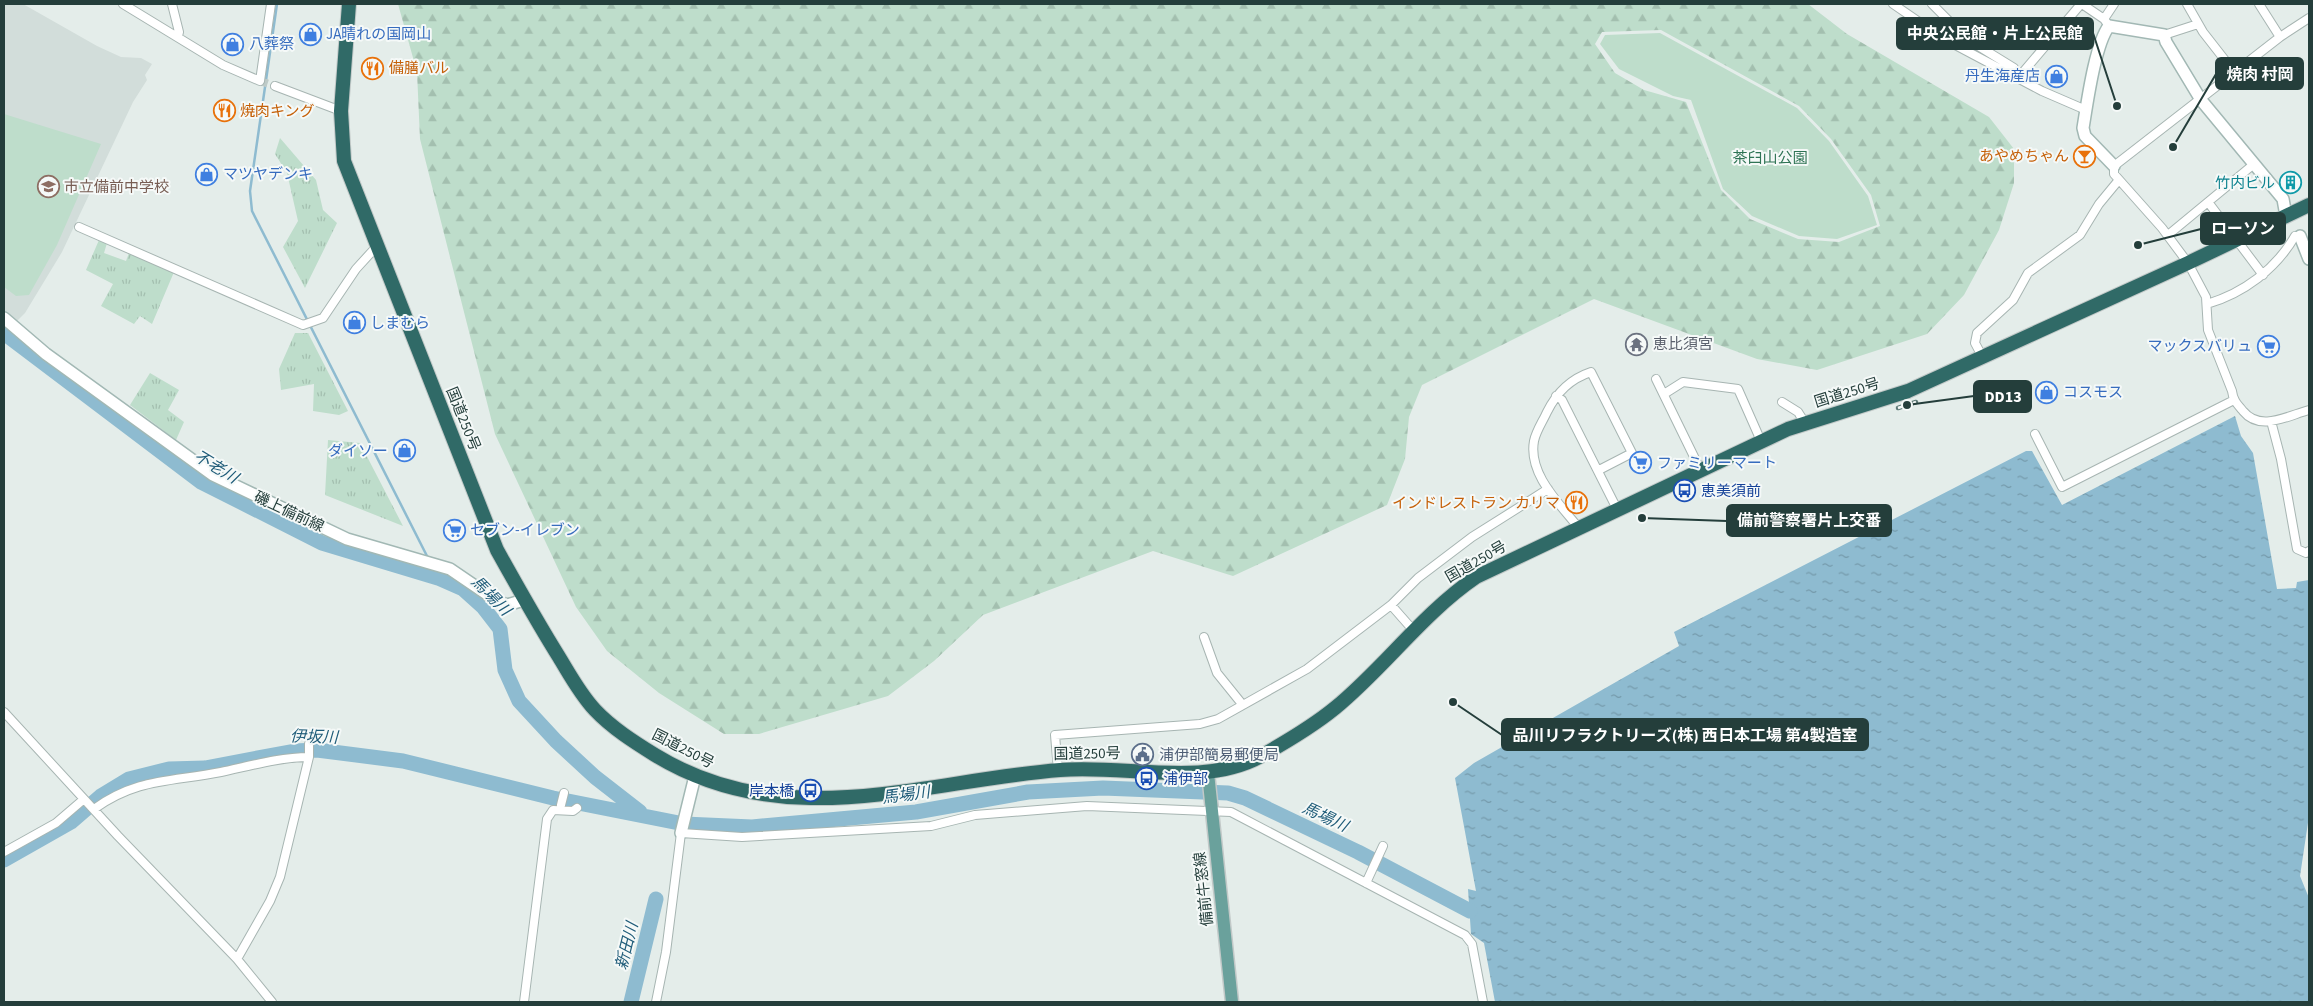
<svg xmlns="http://www.w3.org/2000/svg" width="2313" height="1006" font-family="'Source Sans 3','Noto Sans JP',sans-serif">
	<style>
		.built { fill: #d2ddda }
		.grass { fill: url(#grass-tufts) }
		.forest { fill: url(#forest-firs); fill-rule: evenodd }
		.park { fill: #beddcb }
		.water { fill: url(#water-ripples) }
		.lines { fill: none; stroke-linecap: round; stroke-linejoin: round }
		.stream { stroke: #8ebbd0; stroke-width: 2.5 }
		.river { stroke: #8ebbd0; stroke-width: 15 }
		.street-tunnel { stroke: #becac7; stroke-width: 8; stroke-dasharray: 8 4; stroke-linecap: butt }
		.street-casing { stroke: #a7b5b2; stroke-width: 10 }
		.secondary-casing { stroke: #a2b8b4; stroke-width: 14 }
		.primary-casing { stroke: #c2c9c8; stroke-width: 15 }
		.highway-casing { stroke: #c2c9c8; stroke-width: 16 }
		.street { stroke: #fff; stroke-width: 8 }
		.secondary { stroke: #fff; stroke-width: 11 }
		.primary { stroke: #6aa19c; stroke-width: 12 }
		.highway { stroke: #306a67; stroke-width: 14 }
		.rail-casing { stroke: #5e7a77; stroke-width: 4.5 }
		.rail { stroke: #f5f9f8; stroke-width: 2.5; stroke-dasharray: 8; stroke-linecap: butt }
		.labels { text-anchor: middle; dominant-baseline: central; stroke-width: 4; stroke-linejoin: round; paint-order: stroke }
		.shop-label { font-size: 15px; fill: #366cbe; stroke: #f5f9f8; text-anchor: start }
		.food-label { font-size: 15px; fill: #c56008; stroke: #f5f9f8; text-anchor: start }
		.park-label { font-size: 15px; fill: #2f7455; stroke: #f5f9f8 }
		.culture-label { font-size: 15px; fill: #0d838f; stroke: #f5f9f8; text-anchor: end }
		.education-label { font-size: 15px; fill: #785e54; stroke: #f5f9f8; text-anchor: start }
		.worship-label { font-size: 15px; fill: #5b616d; stroke: #f5f9f8; text-anchor: start }
		.street-label { font-size: 15px; fill: #243e3b; stroke: #f5f9f8 }
		.transit-label { font-size: 15px; fill: #164399; stroke: #f5f9f8; text-anchor: start }
		.service-label { font-size: 15px; fill: #4e5e75; stroke: #f5f9f8; text-anchor: start }
		.water-label { font-size: 16px; font-style: italic; fill: #1f5c79; stroke: #f5f9f8 }
		.leader { fill: none; stroke: #243e3b; stroke-width: 2 }
		.callout-dot { fill: #243e3b; stroke: #f5f9f8; stroke-width: 2 }
		.callout { fill: #243e3b; stroke: #243e3b; stroke-width: 2 }
		.callout-label { font-size: 16px; text-anchor: middle; font-weight: bold; fill: #fff }
	</style>
	<defs>
		<pattern id="grass-tufts" width="24" height="20" patternUnits="userSpaceOnUse" patternTransform="scale(1.25)"><rect width="24" height="20" fill="#beddcb"/><path d="M3 7l-1-3M5 7V3M7 7l1-3M15 17l-1-3M17 17v-4M19 17l1-3" fill="none" stroke="#a3bfaf"/></pattern>
		<pattern id="forest-firs" width="22" height="20" patternUnits="userSpaceOnUse" patternTransform="scale(1.25)"><rect width="22" height="20" fill="#beddcb"/><path d="M5 1l3.5 6h-7zM16 11l3.5 6h-7z" fill="#a3bfaf"/></pattern>
		<pattern id="water-ripples" width="26" height="14" patternUnits="userSpaceOnUse" patternTransform="scale(1.25)"><rect width="26" height="14" fill="#8ebbd0"/><path d="M2 4q2-2 4 0t4 0M15 11q2-2 4 0t4 0" fill="none" stroke="#7499aa"/></pattern>
	</defs>
	<rect width="100%" height="100%" fill="#e4edea"/>
	<!-- built -->
	<path class="built" d="M4,4H23L97,46L121,57L141,58L152,64L145,75L147,80L133,102L62,252L25,313L17,321L4,311Z"/>
	<!-- grass -->
	<path class="grass" d="M280,138L316,180L323,210L337,223L305,288L283,247L298,221L287,173L275,154Z
		M99,240L107,243L104,253L126,261L129,253L174,272L152,324L140,316L134,324L101,306L113,284L86,270Z
		M295,333H308L348,411L339,415L313,411L314,384L281,390L279,369Z
		M150,373L179,390L168,410L184,422L176,440L130,405Z
		M328,440L360,443L403,526L325,495Z"/>
	<!-- forest -->
	<path class="forest" d="M398,4H1808L1847,34L1989,117L2014,149V183L1999,230L1964,295L1927,334L1817,370L1757,359L1594,299L1422,385L1409,417L1405,459L1387,505L1233,576L1153,551L983,615L934,661L888,696L759,734H724L659,693L607,651L576,607L495,434L420,139L417,72ZM1661,30L1799,106L1831,139L1871,195L1880,226L1839,242L1798,239L1750,219L1721,190L1686,102L1644,90L1615,73L1595,44L1602,32Z"/>
	<!-- park -->
	<path class="park" d="M1660,33L1797,108L1829,141L1868,196L1877,225L1837,239L1799,236L1752,216L1723,189L1691,100L1673,96L1619,69L1600,44L1605,35Z
		M4,114L101,144L57,245L29,295L16,296L4,287Z"/>
	<!-- water -->
	<path class="water" d="M2235,416L2241,436L2253,453L2277,589L2296,588L2297,582L2309,580V816L2300,876L2309,898V1002H1495L1484,943L1471,934L1468,889L1476,891L1455,778L1474,763L1679,646L1674,632L2026,451H2032L2062,505Z"/>
	<g class="lines">
		<!-- stream -->
		<path class="stream" d="M277,4L250,191L252,211L428,558
			M434,569L438,578"/>
		<!-- river -->
		<path class="river" d="M4,333L201,482L322,543L438,578L463,589L483,607L500,629L505,670L519,701L556,741L595,777L640,812
			M4,860L71,822L101,796L129,779L169,769L205,768L295,751L317,750L403,761L553,798L684,824L752,827L916,812L1028,792L1103,788L1228,793L1245,798L1358,852L1470,911
			M631,1002L656,899"/>
		<!-- street-tunnel -->
		<path class="street-tunnel" d="M260,81L275,86"/>
		<defs>
			<path id="street" d="M123,4L223,65L260,81L271,4
				M172,4L179,32L178,36
				M1893,4L1944,39L2042,91L2086,110
				M1932,4L1967,39L2014,68L2018,78L2081,4
				M2082,4L2104,19
				M2187,4L2203,32L2235,73
				M2259,4L2280,37
				M2309,18L2280,37L2114,166V174L2162,228L2188,263L2206,297L2208,330L2232,391C2233,400 2237,404 2243,411C2260,432 2287,416 2309,410
				M2109,26L2104,19L2114,4
				M2164,35L2198,24
				M275,86L341,111
				M2208,202L2263,275
				M79,227L303,325L323,318L356,269L377,246
				M2168,235L2254,164
				M2207,304C2244,293 2276,269 2295,236
				M1983,358L1975,343L1977,333L2013,300L2028,273L2080,235L2099,204L2118,181
				M1656,379L1700,469
				M1664,394L1683,382L1738,389L1761,441
				M1556,396L1562,400L1617,509
				M1782,402L1798,412L1805,423
				M2271,421L2281,459L2297,549L2306,553L2309,551
				M2035,434L2062,487L2234,400
				M1578,527C1559,503 1528,474 1534,441C1536,431 1543,421 1547,412C1557,392 1570,379 1591,372L1632,453L1599,470
				M1391,605L1413,630
				M1204,637L1217,673L1242,704
				M4,712L118,836L237,959L272,1002
				M1058,770L1055,735L1200,724L1218,719L1307,669L1391,605L1418,578L1472,537L1548,489
				M561,805L564,793
				M94,809C137,778 171,782 221,772C249,766 280,757 309,757
				M4,852L56,823L84,799
				M1366,883L1383,846
				M237,959L270,901L280,877L309,757V744
				M524,1002L547,819L553,810L573,811L577,808
				M656,1002L666,952L681,833L742,837L931,826L975,815L1087,806L1231,812L1465,935L1472,944L1483,1002"/>
			<path id="secondary" d="M2114,166L2085,136L2083,128C2087,104 2095,44 2109,26L2164,35L2166,42L2201,100L2283,199L2286,216
				M2300,236L2309,259
				M4,318L46,354L213,475L347,539L450,569L497,601L507,605L524,600
				M681,833L695,776"/>
			<path id="primary" d="M1208,773L1232,1002"/>
			<path id="highway" d="M349,4L341,111L344,161L497,550C517,586 537,622 559,657C570,675 580,694 595,710C612,728 634,742 655,755C786,835 921,781 1060,770C1124,764 1203,788 1261,756C1286,742 1313,726 1335,708C1385,667 1422,614 1476,577L1788,429L1908,391L2188,263L2309,205"/>
		</defs>
		<!-- street casing -->
		<use href="#street" class="street-casing"/>
		<!-- secondary casing -->
		<use href="#secondary" class="secondary-casing"/>
		<!-- primary casing -->
		<use href="#primary" class="primary-casing"/>
		<!-- highway casing -->
		<use href="#highway" class="highway-casing"/>
		<!-- street -->
		<use href="#street" class="street"/>
		<!-- secondary -->
		<use href="#secondary" class="secondary"/>
		<!-- primary -->
		<use href="#primary" class="primary"/>
		<!-- highway -->
		<use href="#highway" class="highway"/>
		<defs>
			<path id="rail" d="M1898,408L1916,402"/>
		</defs>
		<!-- rail casing -->
		<use href="#rail" class="rail-casing"/>
		<!-- rail -->
		<use href="#rail" class="rail"/>
	</g>
	<!-- icons -->
	<defs>
		<symbol id="shop-ring" viewBox="-11 -11 22 22"><circle r="9.5" fill="#f5f9f8" stroke="#3f7fe0" stroke-width="1.5"/><path d="M-5-2.5h2.3a2.7 3.5 0 0 1 5.4 0H5L5.5 6h-11ZM-1.5-2.5h3a1.5 2.3 0 0 0-3 0Z" fill="#3f7fe0"/></symbol>
		<symbol id="restaurant-ring" viewBox="-11 -11 22 22"><circle r="9.5" fill="#f5f9f8" stroke="#e8710a" stroke-width="1.5"/><path d="M-5-6h1v4h1v-4h1v4h1v-4h1v5L-1.5 .5V6h-2V.5L-5-1ZM5-6V6H3V1.5H1.5Q1.5-4 5-6Z" fill="#e8710a"/></symbol>
		<symbol id="bar-ring" viewBox="-11 -11 22 22"><circle r="9.5" fill="#f5f9f8" stroke="#e8710a" stroke-width="1.5"/><path d="M-6-5H6L.8 .8V4.5H3.5V6h-7V4.5H-.8V.8Z" fill="#e8710a"/></symbol>
		<symbol id="building-ring" viewBox="-11 -11 22 22"><circle r="9.5" fill="#f5f9f8" stroke="#0f9aa8" stroke-width="1.5"/><path d="M-4-6H4V6H1V3H-1V6H-4ZM-2.5-4.3h1.7v1.8h-1.7ZM.8-4.3h1.7v1.8H.8ZM-2.5-1h1.7V.8h-1.7ZM.8-1h1.7V.8H.8Z" fill="#0f9aa8"/></symbol>
		<symbol id="school-ring" viewBox="-11 -11 22 22"><circle r="9.5" fill="#f5f9f8" stroke="#8d6e63" stroke-width="1.5"/><path d="M0-5L7-2L0 1L-7-2ZM-4 1L0 2.5L4 1V4Q0 6-4 4Z" fill="#8d6e63"/></symbol>
		<symbol id="temple-ring" viewBox="-11 -11 22 22"><circle r="9.5" fill="#f5f9f8" stroke="#6b7280" stroke-width="1.5"/><path d="M0-6L5-2H3V0L6.5 2.5H4V6H1.5V3h-3V6H-4V2.5H-6.5L-3 0V-2H-5Z" fill="#6b7280"/></symbol>
		<symbol id="supermarket-ring" viewBox="-11 -11 22 22"><circle r="9.5" fill="#f5f9f8" stroke="#3f7fe0" stroke-width="1.5"/><path d="M-6-5.5h2.5l.6 2H6L4.5 2H-2.5L-4.4-4H-6ZM-1.5 3.2a1.3 1.3 0 1 0 .1 0ZM3 3.2a1.3 1.3 0 1 0 .1 0Z" fill="#3f7fe0"/></symbol>
		<symbol id="bus-ring" viewBox="-11 -11 22 22"><circle r="9.5" fill="#f5f9f8" stroke="#1a4fb4" stroke-width="1.5"/><path d="M-5-6H5V4H4V6H2V4H-2V6H-4V4H-5ZM-3.5-4V0h7V-4ZM-3.5 1.2v1.5H-2V1.2ZM2 1.2v1.5H3.5V1.2Z" fill="#1a4fb4"/></symbol>
		<symbol id="civic-ring" viewBox="-11 -11 22 22"><circle r="9.5" fill="#f5f9f8" stroke="#5c6f8a" stroke-width="1.5"/><path d="M-.6-6.5H3V-4.5H.6V-3L4-1V1h2V6H-6V1h2V-1L-.6-3ZM-1.2 2.5V6h2.4V2.5Z" fill="#5c6f8a"/></symbol>
	</defs>
	<g fill-rule="evenodd">
		<use href="#shop-ring" x="298" y="22" width="25" height="25"/>
		<use href="#shop-ring" x="220" y="32" width="25" height="25"/>
		<use href="#restaurant-ring" x="360" y="56" width="25" height="25"/>
		<use href="#shop-ring" x="2044" y="64" width="25" height="25"/>
		<use href="#restaurant-ring" x="212" y="98" width="25" height="25"/>
		<use href="#bar-ring" x="2072" y="144" width="25" height="25"/>
		<use href="#shop-ring" x="194" y="162" width="25" height="25"/>
		<use href="#building-ring" x="2278" y="170" width="25" height="25"/>
		<use href="#school-ring" x="36" y="174" width="25" height="25"/>
		<use href="#shop-ring" x="342" y="310" width="25" height="25"/>
		<use href="#temple-ring" x="1624" y="332" width="25" height="25"/>
		<use href="#supermarket-ring" x="2256" y="334" width="25" height="25"/>
		<use href="#shop-ring" x="2034" y="380" width="25" height="25"/>
		<use href="#shop-ring" x="392" y="438" width="25" height="25"/>
		<use href="#supermarket-ring" x="1628" y="450" width="25" height="25"/>
		<use href="#bus-ring" x="1672" y="478" width="25" height="25"/>
		<use href="#restaurant-ring" x="1564" y="490" width="25" height="25"/>
		<use href="#supermarket-ring" x="442" y="518" width="25" height="25"/>
		<use href="#civic-ring" x="1130" y="742" width="25" height="25"/>
		<use href="#bus-ring" x="1134" y="766" width="25" height="25"/>
		<use href="#bus-ring" x="798" y="778" width="25" height="25"/>
	</g>
	<g class="labels">
		<!-- shop labels -->
		<g class="shop-label">
			<text x="326" y="34">JA晴れの国岡山</text>
			<text x="249" y="44">八葬祭</text>
			<text x="2040" y="76" text-anchor="end">丹生海産店</text>
			<text x="223" y="174">マツヤデンキ</text>
			<text x="370" y="323">しまむら</text>
			<text x="2252" y="346" text-anchor="end">マックスバリュ</text>
			<text x="2063" y="392">コスモス</text>
			<text x="388" y="451" text-anchor="end">ダイソー</text>
			<text x="1657" y="463">ファミリーマート</text>
			<text x="470" y="530">セブン-イレブン</text>
		</g>
		<!-- food labels -->
		<g class="food-label">
			<text x="389" y="68">備膳バル</text>
			<text x="240" y="111">焼肉キング</text>
			<text x="2069" y="156" text-anchor="end">あやめちゃん</text>
			<text x="1560" y="503" text-anchor="end">インドレストラン カリマ</text>
		</g>
		<!-- park labels -->
		<g class="park-label">
			<text x="1770" y="158">茶臼山公園</text>
		</g>
		<!-- culture labels -->
		<g class="culture-label">
			<text x="2275" y="183">竹内ビル</text>
		</g>
		<!-- education labels -->
		<g class="education-label">
			<text x="64" y="187">市立備前中学校</text>
		</g>
		<!-- worship labels -->
		<g class="worship-label">
			<text x="1653" y="344">恵比須宮</text>
		</g>
		<!-- street labels -->
		<g class="street-label">
			<text transform="translate(1847 393) rotate(-17)">国道250号</text>
			<text transform="translate(463 419) rotate(68)">国道250号</text>
			<text transform="translate(289 512) rotate(25)">磯上備前線</text>
			<text transform="translate(1476 562) rotate(-30)">国道250号</text>
			<text transform="translate(683 749) rotate(27)">国道250号</text>
			<text transform="translate(1087 754) rotate(-1)">国道250号</text>
			<text transform="translate(1204 889) rotate(-96)">備前牛窓線</text>
		</g>
		<!-- transit labels -->
		<g class="transit-label">
			<text x="1701" y="491">恵美須前</text>
			<text x="1163" y="779">浦伊部</text>
			<text x="794" y="791" text-anchor="end">岸本橋</text>
		</g>
		<!-- service labels -->
		<g class="service-label">
			<text x="1159" y="755">浦伊部簡易郵便局</text>
		</g>
		<!-- water labels -->
		<g class="water-label">
			<text transform="translate(216 467) rotate(31)">不老川</text>
			<text transform="translate(491 596) rotate(45)">馬場川</text>
			<text transform="translate(314 737) rotate(2)">伊坂川</text>
			<text transform="translate(906 795) rotate(-7)">馬場川</text>
			<text transform="translate(1325 817) rotate(25)">馬場川</text>
			<text transform="translate(627 946) rotate(-76)">新田川</text>
		</g>
	</g>
	<!-- callouts -->
	<path class="leader" d="M2117 106L2093 33M2173 147L2216 74M2138 245L2201 229M1907 405L1974 396M1642 518L1727 521M1453 702L1502 735"/>
	<g class="callout-dot">
		<circle cx="2117" cy="106" r="5"/>
		<circle cx="2173" cy="147" r="5"/>
		<circle cx="2138" cy="245" r="5"/>
		<circle cx="1907" cy="405" r="5"/>
		<circle cx="1642" cy="518" r="5"/>
		<circle cx="1453" cy="702" r="5"/>
	</g>
	<g class="callout">
		<rect x="1897" y="18" width="196" height="31" rx="5"/>
		<rect x="2216" y="58" width="87" height="31" rx="5"/>
		<rect x="2201" y="213" width="84" height="31" rx="5"/>
		<rect x="1974" y="381" width="57" height="31" rx="5"/>
		<rect x="1727" y="505" width="164" height="31" rx="5"/>
		<rect x="1502" y="719" width="366" height="31" rx="5"/>
	</g>
	<g class="callout-label">
		<text x="1995" y="39">中央公民館・片上公民館</text>
		<text x="2260" y="80">焼肉 村岡</text>
		<text x="2243" y="234">ローソン</text>
		<text x="2003" y="402">DD13</text>
		<text x="1809" y="526">備前警察署片上交番</text>
		<text x="1685" y="741">品川リフラクトリーズ(株) 西日本工場 第4製造室</text>
	</g>
	<!-- border -->
	<rect width="2313" height="1006" fill="none" stroke="#243e3b" stroke-width="10"/>
</svg>
